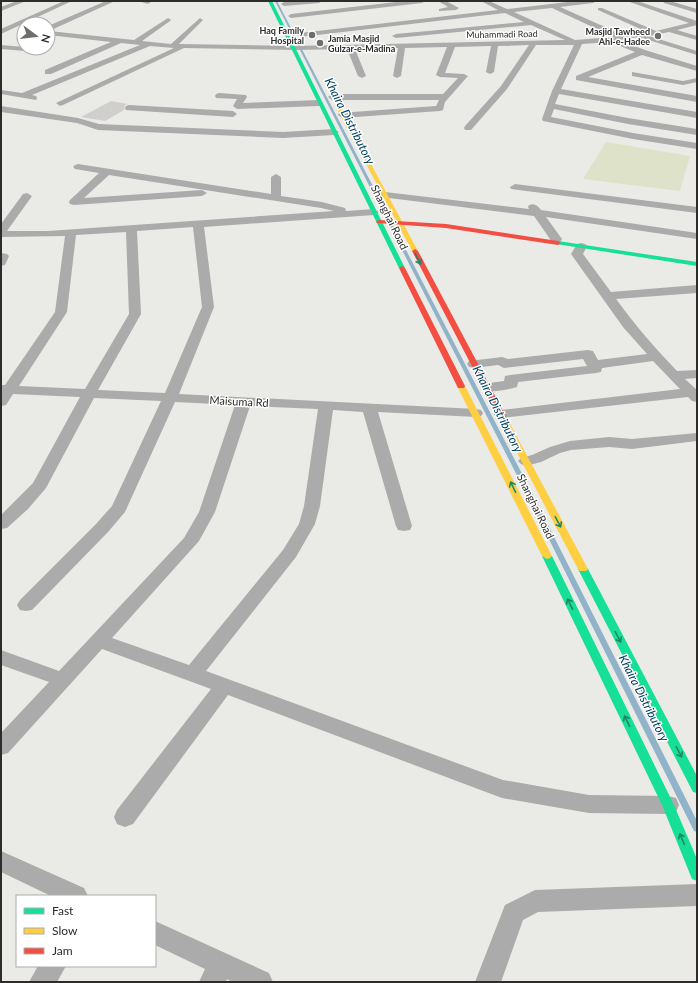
<svg xmlns="http://www.w3.org/2000/svg" width="698" height="983" font-family="Lato,sans-serif">
	<style>
		.green { fill: #dee2c8 }
		.lines { fill: none; stroke-linecap: round; stroke-linejoin: round }
		.stream { fill: #91b3c9; fill-rule: evenodd }
		.building { fill: #d0cfce }
		.street { fill: #ababab; fill-rule: evenodd }
		.fast { fill: #16e098; fill-rule: evenodd }
		.slow { fill: #ffcf43; fill-rule: evenodd }
		.jam { fill: #f24e42; fill-rule: evenodd }
		.oneway { stroke: #228662 }
		.poi-dot { fill: #6f6e6d; stroke: #fff; stroke-width: 1.5 }
		.labels { text-anchor: middle; dominant-baseline: central; stroke-width: 3; stroke-linejoin: round; paint-order: stroke }
		.far-poi-label { font-size: 9px; font-weight: bold; fill: #2d2c2b; stroke: #fff; text-anchor: end }
		.far-street-label { font-size: 9px; fill: #2d2c2b; stroke: #fff }
		.street-label { font-size: 11px; fill: #2d2c2b; stroke: #fff }
		.water-label { font-size: 12px; font-style: italic; fill: #004061; stroke: #fff }
	</style>
	<rect width="100%" height="100%" fill="#eaeae7"/>
	<!-- green -->
	<path class="green" d="M606,142L690,156L680,191L583,179Z"/>
	<g class="lines">
		<!-- stream -->
		<path class="stream" d="M275,1H277L534,497L697,821V832L694,831L528,497Z"/>
	</g>
	<!-- building -->
	<path class="building" d="M111,101L128,104L125,105L124,110L105,121L81,117Z"/>
	<g class="lines">
		<!-- street -->
		<path class="street" d="M17,1H26L1,11V7Z
			M64,1H72L1,34V29Z
			M106,1H115L49,31L134,40L168,18L171,20L170,21L142,41L171,44L200,18L203,20L179,44L295,46L565,40L531,25L396,38L392,36L396,34L524,22L505,13L300,37L296,35L300,33L498,10L481,1H489L507,9L576,1H596L593,3L560,7L623,35L647,32L598,10V8H602L656,31L689,23L627,1H637L697,21V25L677,30L697,36V40L669,32L649,36L697,51V55L639,37L619,40L645,50L697,66V71L642,55L588,77L697,96V102L576,80V76L635,52L610,42L582,44L561,89L697,112V118L559,94L555,104L628,118L697,129V135L628,124L554,109L551,117L633,133L697,143V149L633,139L543,121L542,119L552,91L574,45H536L507,89L471,130H465L464,128L465,126L501,86L529,45L498,46L494,72L490,74L486,72L491,46L455,47L445,73L464,74L468,76L445,102L443,110L440,111L342,118L338,115L339,113L436,106L439,100H332L328,97L332,94H443L458,78L440,77L436,75L447,47L405,48L401,76L397,78L393,76L398,48L355,49L366,76L362,78L358,76L347,49L295,50L184,48L63,105L60,106L56,103L174,48L150,46L32,95L36,96L37,98L36,100L1,94V90L22,93L140,45L121,43L51,74H45V70L111,42L48,35V26ZM552,8L614,37L575,40L514,12Z
			M138,1H151V2L148,4Z
			M296,1H322L319,3L284,6L281,4L284,2Z
			M405,1H425L422,3L291,18L288,16L291,14Z
			M438,1H446L459,8L456,10L439,11V9L448,7Z
			M663,1H670L697,9V13L664,3Z
			M1,45L24,47V48H38L37,50L25,51L1,49Z
			M632,72L683,81L697,78V82L683,85L632,76Z
			M219,93L246,95L247,97L243,103L319,100L323,103L319,106L237,109L233,106L237,99L216,98L215,96L216,94Z
			M129,105L233,111L237,114L233,117L126,110L125,108L126,106Z
			M1,106L78,118L99,124L283,132L334,129L339,132L334,135L283,138L98,130L77,123L1,112Z
			M78,164L271,194V177L276,174L281,177V196L322,202L345,208L346,211L374,209L379,212L374,215L204,227L214,307L179,394L476,409L481,410L483,413L481,416L476,417L378,412L412,526L410,530L404,531L398,530L396,526L363,412L333,410L320,506L315,524L296,557L206,671L503,780L589,795L668,796L676,798L679,805L676,812L668,814L589,813L502,798L228,695L133,824L125,827L117,824L114,817L117,810L211,689L102,649L8,753L1,755V733L49,682L1,665V650L59,671L184,538L199,512L235,405L175,402L125,512L108,532L32,610L26,611L20,610L17,605L20,600L96,524L112,506L161,401L94,398L46,488L28,509L7,528L1,529V515L33,483L80,397L13,394L6,405L1,406V385H5L55,312L65,236L1,237V224L23,194L27,193L32,196L7,231H48L334,211L321,208L109,175L84,198L202,190L207,193L202,196L74,205L70,204L69,202L70,200L99,173L75,169L73,167L75,165ZM193,227L202,307L165,393L98,390L141,314L137,231ZM126,232L129,314L85,389L19,386L67,312L76,235ZM250,406L318,409L304,506L299,524L283,550L189,665L112,638L199,541L215,512Z
			M515,184L697,207V213L511,189L510,187Z
			M385,192L529,209L528,207L529,205C535,203 537,205 541,210L697,233V239L546,217L562,239L559,244H551L549,242L550,239L534,216L381,197L380,195L381,193Z
			M581,243L585,244L587,246L583,254L611,292L697,285V293L616,299C635,325 655,348 677,371L697,370V378L685,379L697,390V402L692,401L688,397L501,418L496,417L494,414L496,411L501,410L680,389L653,361L602,368L601,372L596,373L518,382L517,387C507,390 492,393 482,390L480,387L482,384L504,381L505,376L510,375L587,366L583,359L504,368L498,365L474,368L469,367L467,364L469,361L502,357L508,359L588,350L593,351L598,360L647,354L623,327L571,254L577,244Z
			M1,253L7,254L9,256L5,265L1,266Z
			M697,433V441L632,449L609,447L571,450L560,453L541,462L526,466L521,464L518,461L521,458L532,455L550,447L570,441L609,437L632,439Z
			M1,851L84,888L88,896H51L1,872Z
			M697,884V906L538,912L523,920L501,982H475L505,905L535,890Z
			M155,921L269,973L273,982H232L227,979L226,982H199L205,969L155,945Z
			M38,966H66L57,982H29Z"/>
		<!-- fast -->
		<path class="fast" d="M268,1H272L405,268L404,269L399,268Z
			M558,241L697,262V266L556,244L555,243Z
			M547,553L552,556L674,805L697,859V881L692,879L662,805L542,556Z
			M583,566L586,567L588,569L697,776V793L693,792L578,569L580,567Z"/>
		<!-- slow -->
		<path class="slow" d="M337,104L339,105L418,251L417,252L412,251L335,105Z
			M458,384H461L465,386L552,556L550,558L547,559L542,556L457,386Z
			M503,422H509L510,424L588,569L586,571H580L578,569L502,424Z"/>
		<!-- jam -->
		<path class="jam" d="M379,220L446,224L558,241L561,243L558,245L446,228L377,223L376,222Z
			M415,249L418,251L510,424L509,426H503L502,424L412,251Z
			M402,266L405,268L465,386L464,388H458L457,386L399,268Z"/>
	</g>
	<!-- one-way arrows -->
	<defs><path id="oneway-shaft" d="M-6 0H5M1.5-3L5.5 0L1.5 3" fill="none" stroke-width="1.6" stroke-linecap="round" stroke-linejoin="round"/></defs>
	<g class="oneway">
		<use href="#oneway-shaft" transform="translate(418 259) rotate(62)"/>
		<use href="#oneway-shaft" transform="translate(513 487) rotate(-116)"/>
		<use href="#oneway-shaft" transform="translate(558 522) rotate(62)"/>
		<use href="#oneway-shaft" transform="translate(570 604) rotate(-116)"/>
		<use href="#oneway-shaft" transform="translate(618 637) rotate(62)"/>
		<use href="#oneway-shaft" transform="translate(627 721) rotate(-116)"/>
		<use href="#oneway-shaft" transform="translate(679 752) rotate(62)"/>
		<use href="#oneway-shaft" transform="translate(682 839) rotate(-113)"/>
	</g>
	<!-- markers -->
	<g class="poi-dot">
		<circle cx="312" cy="35" r="4"/>
		<circle cx="658" cy="36" r="4"/>
		<circle cx="320" cy="43" r="4"/>
	</g>
	<g class="labels">
		<!-- far-poi labels -->
		<g class="far-poi-label">
			<text x="304" y="30">Haq Family<tspan x="304" dy="10">Hospital</tspan></text>
			<text x="650" y="31">Masjid Tawheed<tspan x="650" dy="10">Ahl-e-Hadee</tspan></text>
			<text x="328" y="38" text-anchor="start">Jamia Masjid<tspan x="328" dy="10">Gulzar-e-Madina</tspan></text>
		</g>
		<!-- far-street labels -->
		<g class="far-street-label">
			<text transform="translate(502 34) rotate(-1)">Muhammadi Road</text>
		</g>
		<!-- street labels -->
		<g class="street-label">
			<text transform="translate(390 217) rotate(64)">Shanghai Road</text>
			<text transform="translate(239 401) rotate(3)">Maisuma Rd</text>
			<text transform="translate(536 506) rotate(64)">Shanghai Road</text>
		</g>
		<!-- water labels -->
		<g class="water-label">
			<text transform="translate(350 121) rotate(63)">Khaira Distributory</text>
			<text transform="translate(498 409) rotate(63)">Khaira Distributory</text>
			<text transform="translate(644 698) rotate(63)">Khaira Distributory</text>
		</g>
	</g>
	<!-- border -->
	<rect width="698" height="983" fill="none" stroke="#2d2c2b" stroke-width="4"/>
	<!-- legend -->
	<rect x="16" y="895" width="140" height="72" fill="#ffffff" stroke="#ababaa"/>
	<rect x="24" y="908" width="20" height="6" fill="#16e098" stroke="#ababaa"/>
	<text x="52" y="915" font-size="12" fill="#2d2c2b">Fast</text>
	<rect x="24" y="928" width="20" height="6" fill="#ffcf43" stroke="#ababaa"/>
	<text x="52" y="935" font-size="12" fill="#2d2c2b">Slow</text>
	<rect x="24" y="948" width="20" height="6" fill="#f24e42" stroke="#ababaa"/>
	<text x="52" y="955" font-size="12" fill="#2d2c2b">Jam</text>
	<!-- north arrow -->
	<g transform="translate(36 36) rotate(105)"><circle r="19" fill="#ffffff" stroke="#ababaa"/>
	<path d="M0-3L7 15L0 10L-7 15Z" fill="#6f6e6d"/>
	<text y="-6" font-size="11" font-weight="bold" text-anchor="middle" fill="#2d2c2b">N</text>
	</g>
</svg>
